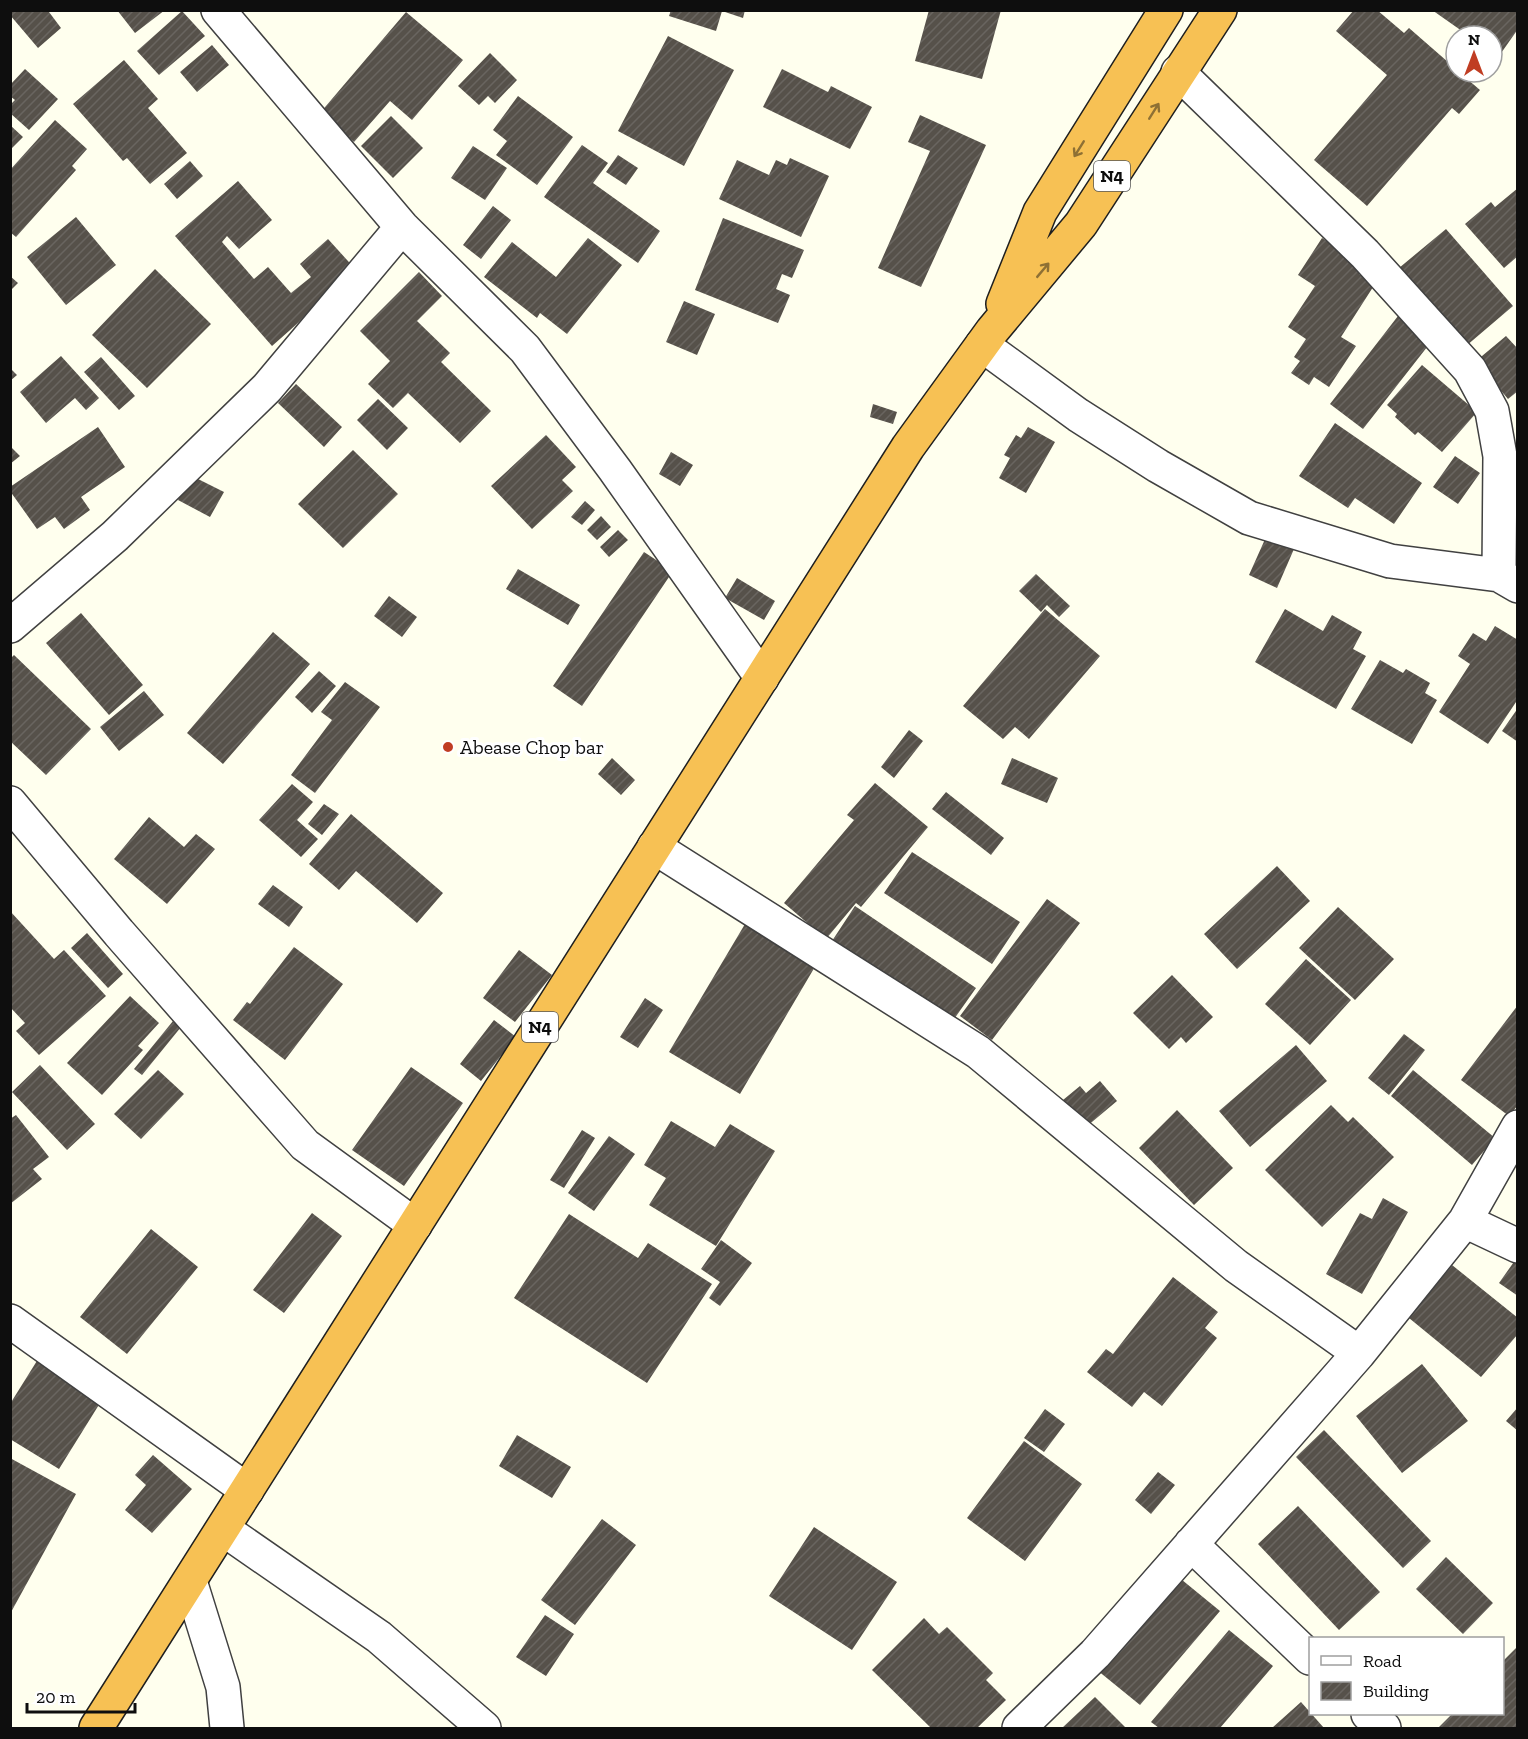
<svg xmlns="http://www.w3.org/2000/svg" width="1528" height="1739" font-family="'Zilla Slab',serif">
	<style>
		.building { fill: url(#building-hatch) }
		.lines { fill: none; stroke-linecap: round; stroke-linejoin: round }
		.minor-casing { stroke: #414141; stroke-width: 36 }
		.highway-casing { stroke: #1f1f1f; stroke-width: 36 }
		.minor { stroke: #fff; stroke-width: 33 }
		.highway { stroke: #f7c154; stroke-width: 33 }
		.oneway { stroke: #8e7034 }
		.poi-dot { fill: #c03d23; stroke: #fff; stroke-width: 2 }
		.labels { text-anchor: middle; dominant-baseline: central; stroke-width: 6; stroke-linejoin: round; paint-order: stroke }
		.shield { fill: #fff; stroke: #565656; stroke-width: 1.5 }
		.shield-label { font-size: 18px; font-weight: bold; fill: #0e0e0e }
		.poi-label { font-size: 20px; fill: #0e0e0e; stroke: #fff; text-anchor: start }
	</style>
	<defs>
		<pattern id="building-hatch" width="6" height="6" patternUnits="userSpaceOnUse" patternTransform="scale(1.5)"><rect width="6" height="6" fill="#56514a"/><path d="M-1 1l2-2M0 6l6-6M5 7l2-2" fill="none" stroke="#696560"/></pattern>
	</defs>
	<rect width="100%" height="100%" fill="#ffe"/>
	<!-- building -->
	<path class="building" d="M10,10H51L49,12L61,28L38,48L10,15Z
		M117,10H165L135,33Z
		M671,10H745L743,18L722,11L716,31L669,16Z
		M929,10H1001L982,79L915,61Z
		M1354,10H1377L1404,33L1409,28L1456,69V72H1459L1480,90L1459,114L1452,108L1367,206L1314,160L1387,75L1336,31Z
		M1432,10H1518V29L1499,56L1492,52V36H1469Z
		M182,11L205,36L159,75L137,51Z
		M406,12L463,60L412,120L390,101L354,142L320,113Z
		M668,36L734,70L684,166L618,131Z
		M212,45L229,65L197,92L180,72Z
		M490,53L517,80L495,103L488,96L479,105L458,86Z
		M124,60L158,99L148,108L187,153L150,184L127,158L123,161L73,104Z
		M25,69L58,99L29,130L10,113V105L15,100L10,96V85Z
		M782,69L828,92L831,86L872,107L850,149L763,107Z
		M518,96L573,137L537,185L496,155L507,141L493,130Z
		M920,115L986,145L921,287L878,268L930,151L908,142Z
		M391,116L423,148L393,178L361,146Z
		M55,120L87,149L72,166L76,170L16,237L10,232V170Z
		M10,125L23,137L10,150Z
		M582,145L608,163L593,183L660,231L638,263L544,197Z
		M473,146L507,168L485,200L451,178Z
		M618,155L638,168L626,185L606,172Z
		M790,158L829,176L801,237L719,199L737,160L769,175L776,160L787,165Z
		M190,161L203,176L177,199L164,184Z
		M238,181L272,220L239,249L227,236L222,242L254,279L268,267L291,293L311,277L300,264L328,239L357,271L272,346L175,236Z
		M1518,188V256L1504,268L1465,224L1491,202L1495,207Z
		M493,206L511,220L481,259L463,245Z
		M76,217L116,265L66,305L27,257Z
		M723,218L804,250L792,278L782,274L776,289L790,295L778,323L695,290Z
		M1446,229L1513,306L1466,346L1399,268Z
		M588,238L622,265L567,334L540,313L537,318L484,277L512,242L556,277Z
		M1322,238L1365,266L1359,274L1375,284L1341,337L1356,346L1329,387L1314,377L1309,385L1291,373L1300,361L1294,357L1306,339L1288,327L1315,286L1298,275Z
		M155,269L211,324L147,388L92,335Z
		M419,272L442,296L417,321L450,353L441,362L491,411L460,443L408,393L393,408L368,384L390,361L360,331Z
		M10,276L18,283L10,291Z
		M684,301L715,314L697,355L666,342Z
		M1398,316L1431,342L1363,429L1330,404Z
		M1506,336L1518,349V391L1508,399L1476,361Z
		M61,356L99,398L86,410L75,398L46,423L20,392Z
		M101,357L135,396L119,410L84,372Z
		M1422,365L1477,412L1442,452L1418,432L1415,435L1395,417L1397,414L1387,405Z
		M10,368L17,375L10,381Z
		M296,384L342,427L324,447L278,403Z
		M378,399L408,428L387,450L357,420Z
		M873,404L897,412L893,424L870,417Z
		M1335,423L1422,483L1394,524L1355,498L1348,508L1299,476Z
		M98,427L125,467L81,497L90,510L64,529L55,517L37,529L10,491V487Z
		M1028,427L1055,442L1026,493L999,478L1010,458L1004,455L1016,435L1021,438Z
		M546,435L576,467L562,480L573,491L532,529L491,486Z
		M10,446L20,456L10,464Z
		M353,450L398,494L343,548L298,504Z
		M671,452L693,465L680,486L659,474Z
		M1455,456L1480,473L1458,504L1433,487Z
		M192,476L224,492L210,517L178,500Z
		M585,501L595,510L582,525L571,517Z
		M601,516L611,527L597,540L587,530Z
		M618,530L628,540L609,557L600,547Z
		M1266,537L1294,549L1277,588L1249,575Z
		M644,552L673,571L582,706L553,686Z
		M518,569L580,605L568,625L506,589Z
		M1036,574L1070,606L1059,617L1047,605L1041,612L1019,591Z
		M737,578L775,601L764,620L725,598Z
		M389,596L417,617L402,637L374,616Z
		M1045,609L1100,656L1029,739L1015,727L1003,739L963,706Z
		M1285,609L1323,631L1332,615L1362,632L1353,649L1366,656L1336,709L1255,662Z
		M81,613L143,685L109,715L46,643Z
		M1495,626L1518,640V699L1488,744L1439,712L1470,664L1458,656L1473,633L1486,641Z
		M273,632L310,664L223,764L187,733Z
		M14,655L91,729L46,775L10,741V659Z
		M1380,660L1403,673L1406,669L1430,683L1425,693L1437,700L1412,744L1351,709Z
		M319,671L336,686L312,713L295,697Z
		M345,682L380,707L315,793L291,775L332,720L321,712Z
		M144,691L164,715L119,751L100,727Z
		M1518,708V742L1502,731Z
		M909,730L923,741L894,778L881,767Z
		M612,758L635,780L621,795L598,774Z
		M1012,758L1058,778L1047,803L1001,784Z
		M875,783L928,827L861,907L856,903L826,939L784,903L854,820L847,815Z
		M292,784L313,802L297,820L318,839L301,857L259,820Z
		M946,792L1004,838L991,855L932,809Z
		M324,804L339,814L322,835L308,824Z
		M351,814L443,893L417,923L356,871L339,890L309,864Z
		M149,817L184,847L196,834L215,849L167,904L114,859Z
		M912,852L1020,922L992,964L884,893Z
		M1277,866L1310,901L1237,969L1204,934Z
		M273,885L303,907L289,927L258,904Z
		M1047,899L1080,923L992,1040L960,1016Z
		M855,906L976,988L952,1022L832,941Z
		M1338,907L1394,959L1355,1000L1299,948Z
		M10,911L54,959L64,950L106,996L39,1055L16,1031L25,1023L10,1007Z
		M745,924L816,965L740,1094L669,1052Z
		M87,933L123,974L108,988L71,948Z
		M294,947L343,984L285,1060L233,1020L247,1002L250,1004Z
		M519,950L552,975L515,1022L483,998Z
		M1306,959L1351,1000L1310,1045L1265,1004Z
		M1172,975L1213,1017L1186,1043L1181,1037L1169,1049L1133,1013Z
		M130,996L159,1023L138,1046L143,1050L102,1095L67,1063Z
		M645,998L663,1010L638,1048L620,1037Z
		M1518,1005V1105L1509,1116L1461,1080Z
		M494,1020L516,1037L481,1081L460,1064Z
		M173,1021L181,1027L142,1075L134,1069Z
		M1404,1034L1425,1050L1389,1095L1368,1078Z
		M1296,1045L1327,1081L1250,1147L1219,1111Z
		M40,1065L95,1124L67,1150L12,1092Z
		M411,1067L463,1103L404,1186L352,1150Z
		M158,1070L184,1094L141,1139L114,1114Z
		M1413,1070L1495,1138L1472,1165L1391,1096Z
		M1100,1081L1117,1101L1086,1127L1063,1100L1080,1086L1086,1093Z
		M1331,1105L1348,1122L1353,1117L1394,1157L1322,1227L1265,1170Z
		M1177,1110L1233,1168L1194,1205L1139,1148Z
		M16,1115L49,1157L33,1169L42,1179L10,1204V1119Z
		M671,1121L715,1147L730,1124L775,1151L716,1246L649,1205L666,1178L644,1165Z
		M582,1130L595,1138L564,1188L550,1180Z
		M609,1136L635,1154L594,1211L568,1193Z
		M1383,1198L1408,1212L1362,1294L1326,1274L1360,1213L1372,1219Z
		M312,1213L342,1236L284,1313L253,1290Z
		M569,1214L638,1258L648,1243L712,1284L647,1383L514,1298Z
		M151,1229L198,1267L127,1354L80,1317Z
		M721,1240L752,1263L720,1306L709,1298L720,1282L701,1269Z
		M1516,1259L1518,1260V1296L1499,1283Z
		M1452,1265L1518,1318V1334L1481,1377L1409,1318Z
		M1173,1277L1218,1312L1205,1328L1217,1338L1162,1406L1144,1392L1132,1407L1087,1372L1106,1349L1113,1354Z
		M40,1356L105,1395L59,1469L10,1439V1404Z
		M1422,1364L1468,1421L1402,1473L1356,1416Z
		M1518,1407V1431L1506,1421Z
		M1045,1409L1065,1424L1044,1452L1024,1438Z
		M1324,1430L1431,1541L1403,1568L1296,1457Z
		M517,1435L571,1467L552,1498L499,1466Z
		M1024,1441L1082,1484L1025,1561L967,1518Z
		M153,1455L192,1489L152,1533L125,1510L146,1485L135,1475Z
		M10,1458L76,1494L10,1614Z
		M1158,1472L1175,1485L1151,1514L1135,1500Z
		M1298,1506L1380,1592L1339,1630L1258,1544Z
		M602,1519L636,1545L575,1625L541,1600Z
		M814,1527L897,1582L852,1650L769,1596Z
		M1446,1557L1493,1603L1463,1634L1416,1589Z
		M1176,1575L1220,1611L1140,1705L1097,1670Z
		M545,1615L574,1634L546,1676L516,1657Z
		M924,1618L939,1634L947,1627L993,1673L986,1680L1006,1700L977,1728H931L872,1670Z
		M1229,1630L1273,1666L1220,1728H1159L1151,1722Z
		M1518,1646L1516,1728H1438L1452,1714L1503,1713V1661Z
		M1095,1697L1126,1728H1062Z
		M1301,1702L1324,1728H1272Z"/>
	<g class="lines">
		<defs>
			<path id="minor" d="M218,10L402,227L525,349L615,470L762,678
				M1178,72L1365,254L1470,370L1492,411L1500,456L1499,575
				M982,345L1078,415L1158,466L1249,518L1390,561L1499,575L1518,586
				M10,626L115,536L267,388L402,227
				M10,803L119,933L305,1145L415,1225
				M654,847L978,1052L1236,1266L1359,1353
				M1465,1221L1518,1246
				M10,1321L247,1490
				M223,1529L379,1637L484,1728
				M1191,1544L1310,1658
				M190,1581L223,1687L227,1728
				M1368,1714L1384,1728
				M1019,1728L1095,1654L1359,1353L1465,1221L1518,1127"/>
			<path id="highway" d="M1003,304L1040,212L1166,10
				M96,1728L908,447L992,331L1081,224L1220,10"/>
		</defs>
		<!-- minor casing -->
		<use href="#minor" class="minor-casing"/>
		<!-- highway casing -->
		<use href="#highway" class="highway-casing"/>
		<!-- minor -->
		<use href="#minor" class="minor"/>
		<!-- highway -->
		<use href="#highway" class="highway"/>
	</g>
	<!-- one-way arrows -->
	<defs><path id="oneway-shaft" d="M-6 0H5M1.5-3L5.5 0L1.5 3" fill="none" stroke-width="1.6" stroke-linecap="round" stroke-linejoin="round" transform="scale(1.5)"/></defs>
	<g class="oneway">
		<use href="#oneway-shaft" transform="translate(1154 111) rotate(-58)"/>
		<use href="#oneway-shaft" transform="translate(1079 149) rotate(122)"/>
		<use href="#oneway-shaft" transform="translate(1043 270) rotate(-50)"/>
	</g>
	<!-- markers -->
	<circle class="poi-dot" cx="448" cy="747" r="6"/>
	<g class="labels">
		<!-- shield labels -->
		<g class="shield">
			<rect x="1094" y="161" width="36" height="30" rx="4.5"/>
			<rect x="522" y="1012" width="36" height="30" rx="4.5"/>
		</g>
		<g class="shield-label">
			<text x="1112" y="176">N4</text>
			<text x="540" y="1027">N4</text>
		</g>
		<!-- poi labels -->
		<g class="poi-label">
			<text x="460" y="747">Abease Chop bar</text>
		</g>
	</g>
	<!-- border -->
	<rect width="1528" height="1739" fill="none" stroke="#0e0e0e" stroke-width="24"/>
	<!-- legend -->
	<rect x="1309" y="1637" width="195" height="78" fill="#ffffff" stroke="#9f9f9f" stroke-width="1.5"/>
	<rect x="1321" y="1656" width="30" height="9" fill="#ffffff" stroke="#9f9f9f" stroke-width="1.5"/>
	<text x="1363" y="1667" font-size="18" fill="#0e0e0e">Road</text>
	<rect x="1321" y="1682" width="30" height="18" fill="url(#building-hatch)" stroke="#9f9f9f" stroke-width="1.5"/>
	<text x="1363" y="1697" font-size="18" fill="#0e0e0e">Building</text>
	<!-- north arrow -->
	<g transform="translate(1474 54)"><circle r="28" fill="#ffffff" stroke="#9f9f9f" stroke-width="1.5"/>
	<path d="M0-4.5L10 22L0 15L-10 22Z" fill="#c03d23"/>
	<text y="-9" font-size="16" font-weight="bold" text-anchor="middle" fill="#0e0e0e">N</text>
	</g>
	<!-- scale -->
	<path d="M27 1703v9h108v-9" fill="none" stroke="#0e0e0e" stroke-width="3"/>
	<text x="36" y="1703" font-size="18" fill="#0e0e0e" stroke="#ffffff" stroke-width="4.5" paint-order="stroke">20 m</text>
</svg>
